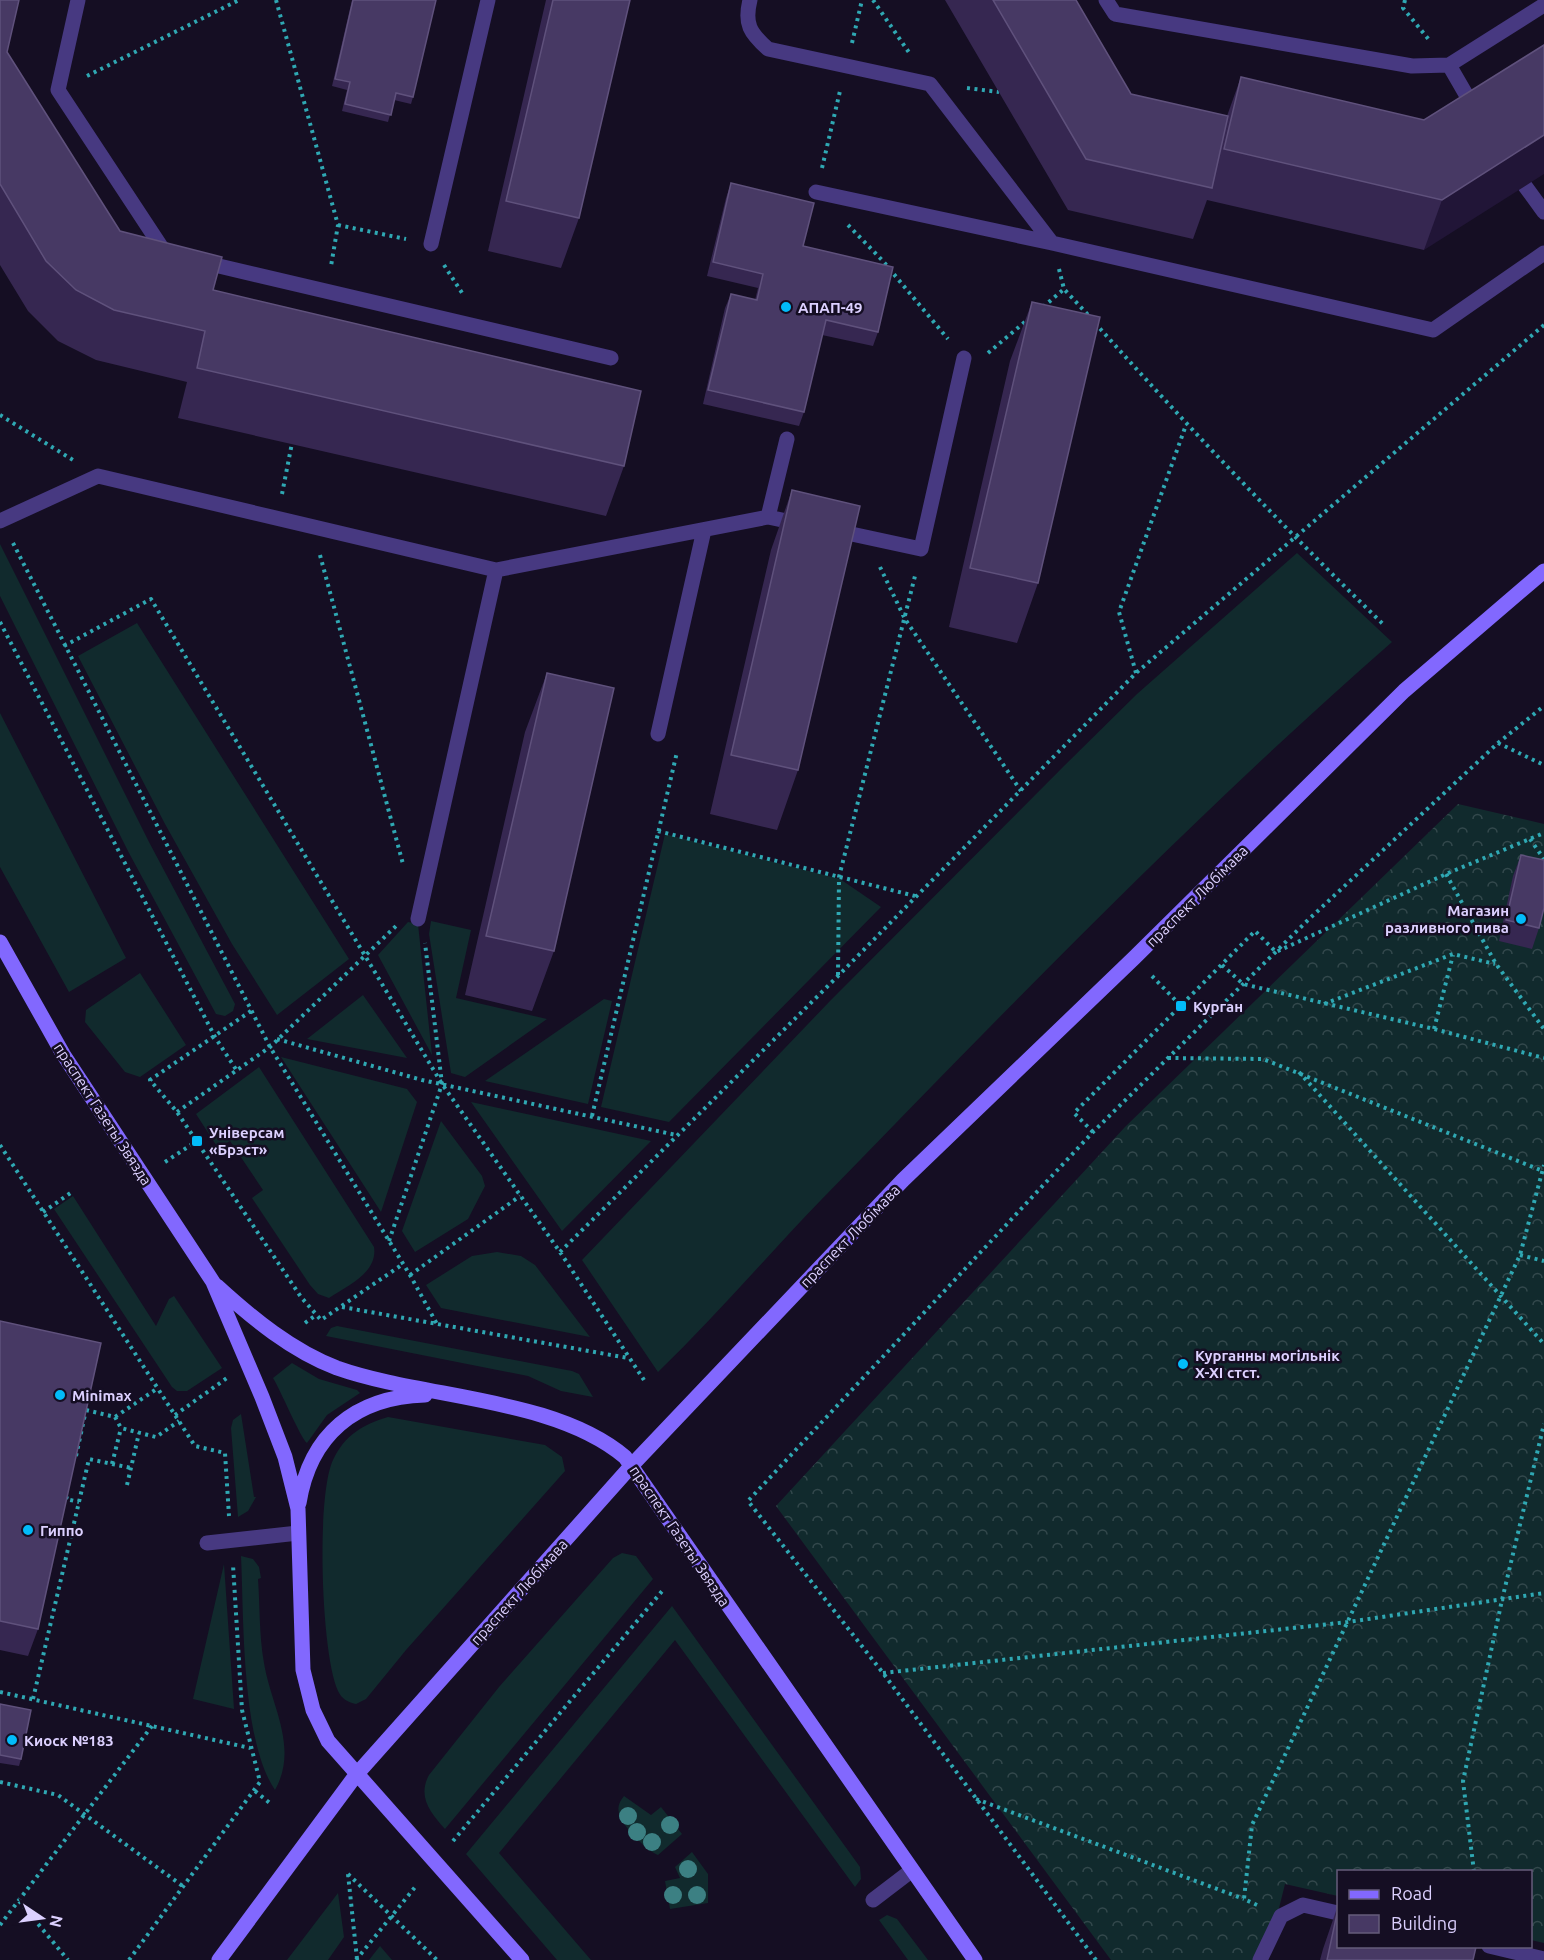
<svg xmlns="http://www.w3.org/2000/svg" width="1544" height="1960" font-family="Ubuntu,sans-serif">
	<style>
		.grass { fill: #112a2d }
		.forest { fill: url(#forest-crowns) }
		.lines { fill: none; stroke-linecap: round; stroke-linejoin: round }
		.path { stroke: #2fa8b3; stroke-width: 4; stroke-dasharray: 3 4.5; stroke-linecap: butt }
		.lane { stroke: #473981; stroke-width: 15 }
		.secondary { stroke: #8268fe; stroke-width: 15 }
		.tree { fill: #3c8083 }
		.wall { fill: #362751 }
		.shaded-wall { fill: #211537 }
		.building { fill: #473964; stroke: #5f517c; stroke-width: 1.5 }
		.poi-dot { fill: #02bbf9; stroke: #150e23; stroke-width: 2 }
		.labels { text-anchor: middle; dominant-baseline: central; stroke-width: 5; stroke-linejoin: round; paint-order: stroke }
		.poi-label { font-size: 15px; font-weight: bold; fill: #dcd0ff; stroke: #150e23; text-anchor: start }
		.street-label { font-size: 15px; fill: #dcd0ff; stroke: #150e23 }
	</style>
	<defs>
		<pattern id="forest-crowns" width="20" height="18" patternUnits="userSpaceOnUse" patternTransform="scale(1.5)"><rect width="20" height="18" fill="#112a2d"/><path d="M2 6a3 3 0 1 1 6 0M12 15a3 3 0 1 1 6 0" fill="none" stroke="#33484c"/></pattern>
	</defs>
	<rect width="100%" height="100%" fill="#150e23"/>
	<!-- grass -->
	<path class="grass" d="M0,544L149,842L235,1004L233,1011L225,1016L216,1014L129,853L0,596Z
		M1297,553L1392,642C1192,817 1008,1008 822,1199C767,1256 715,1317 658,1372L582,1260L830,1001L1064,766L1137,694Z
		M137,623L349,959L277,1015L232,944L165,824L78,656Z
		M0,713L126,958L69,992L0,867Z
		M665,834L840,879L881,907L669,1122L601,1107Z
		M431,921L471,930L456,998L547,1019L465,1077L451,1073L429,934Z
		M408,922L418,924L432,1055L378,955Z
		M140,973L186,1045L140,1077L125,1072L85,1022L86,1010Z
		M363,995L407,1058L307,1039Z
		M604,999L612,1001L588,1104L485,1081Z
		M281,1057L407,1089L417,1102L381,1212Z
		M259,1067L374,1247C378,1273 347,1286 329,1298L318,1294L310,1285L252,1198L263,1190L230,1141L218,1148L196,1114Z
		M471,1102L651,1141L562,1231Z
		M441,1121L482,1176L485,1186L468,1219L415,1252L402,1231Z
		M73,1196L156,1326L169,1299L174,1296L222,1368L187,1391H177L172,1387L54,1209Z
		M497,1252L521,1256L535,1265L590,1337L441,1308L426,1285L472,1256Z
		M337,1326L572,1371L579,1374L593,1397L561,1391L528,1376L326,1336L331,1328Z
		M292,1363L319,1379L357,1390L360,1393L327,1415L307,1443C301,1439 280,1389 273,1378Z
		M241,1414L254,1497H256L248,1511L238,1517L231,1428L233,1420Z
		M388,1417L545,1445L562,1457L565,1471L406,1650L366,1699L356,1704C347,1702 342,1699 338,1691C321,1654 316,1496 333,1460C345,1435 362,1425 388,1417Z
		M622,1553L636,1556L653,1579L445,1829C431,1813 417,1797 429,1775L499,1687L613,1558Z
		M241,1556L253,1559L259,1567L261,1578L258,1579C260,1606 259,1635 264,1663C271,1706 299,1747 275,1790C241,1740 244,1618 241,1556Z
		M224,1564L234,1709L193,1699Z
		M672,1606L860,1867L861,1879L855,1887L675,1640L499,1853L591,1960H557L466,1854Z
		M624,1796L651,1815L661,1807L682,1834L658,1855C647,1851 621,1825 619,1813C617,1806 620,1801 624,1796Z
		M692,1852L708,1874V1903L670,1909L665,1881L680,1878L675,1867Z
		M338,1893L344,1937L328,1960H287Z
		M887,1915L897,1919L928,1960H908L879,1920Z
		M380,1946L392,1960H369Z"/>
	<!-- forest -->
	<path class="forest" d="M1458,804L1544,824V1943L1531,1940L1530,1872H1338V1896L1285,1884L1266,1960H1111L776,1506L1125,1127Z"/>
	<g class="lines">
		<!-- path -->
		<path class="path" d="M276,0L338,225L331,266
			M873,0L910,54
			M1405,0L1403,8L1430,41
			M852,43L862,0
			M87,76L239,0
			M967,88L999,92
			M822,168L840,91
			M338,225L406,239
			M848,225L882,260L948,339
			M444,265L464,296
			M1059,269L1064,289L1090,317
			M1043,307L1064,289
			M1095,323C1188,427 1284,528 1384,625
			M988,353L1026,321
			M0,415L73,460
			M282,494L292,443
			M13,543L270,1047L410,1275L438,1326
			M320,555L403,864
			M880,567L905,619L1021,791
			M0,622L215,1037L237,1071
			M64,646L151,599L442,1084L560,1252L644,1380
			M1136,673L1119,612L1186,425
			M1498,743L1544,765
			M658,831L915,896
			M1530,839L1544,859
			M1446,874L1496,964L1544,1029
			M1222,965L1243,984L1434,1029L1544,1058
			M838,975L839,877L916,572
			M1152,976L1181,1006
			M1324,1004L1453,954L1495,964
			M251,1011L150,1080L177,1112L301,1297L321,1320L403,1264
			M1434,1029L1453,955
			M277,1039L422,1080L676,1135
			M1168,1058L1263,1059L1543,1171
			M1299,1072L1544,1344
			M177,1112L270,1047L396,926
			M592,1116L677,752
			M1093,1132L1074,1113L1255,931L1276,952L1446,874L1544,833
			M0,1145L195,1446L225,1453L229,1516
			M165,1162L197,1141
			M43,1212L72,1192
			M389,1241L442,1084L425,943
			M560,1252L838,976L1136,673L1544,325
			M1520,1255L1544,1261
			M410,1275L520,1196
			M342,1307L628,1358
			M305,1323L316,1315
			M86,1410L115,1417L158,1388
			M175,1415L227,1378
			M115,1417L121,1428L156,1437L179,1421
			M76,1456L86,1410
			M112,1464L121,1428
			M127,1485L139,1433
			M67,1496L66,1499L79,1502
			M883,1673L1348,1622L1544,1593
			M0,1692L250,1748
			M33,1699L89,1459L131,1468
			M0,1782L58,1795L184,1887
			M255,1791L271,1804
			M976,1799L1244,1899
			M453,1841L663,1590
			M1474,1872L1463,1781L1502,1600L1544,1424
			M348,1874L437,1960
			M348,1874L357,1959
			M19,1901L68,1960
			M1257,1905L1244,1899L1252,1825L1520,1255L1544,1165
			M0,1925L152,1726
			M129,1960L260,1782L242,1710L233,1565
			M356,1960L416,1886
			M1096,1960L883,1673L748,1501L1093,1132L1307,921L1498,743L1544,706"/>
		<!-- lane -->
		<path class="lane" d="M78,0L58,90L166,254L170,255
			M750,0C744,24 750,33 768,49L930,84L1052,243
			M1106,0L1115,14L1412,66L1449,65L1544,5
			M1449,65L1475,110
			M1525,186L1544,212
			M816,192L1052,243L1433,330L1544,253
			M431,244L488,0
			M202,262L611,358
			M768,517L787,439
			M0,521L98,476L496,570L768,517L801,524
			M833,530L921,549L964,358
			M658,734L704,530
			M418,919L496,570
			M207,1543L298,1533
			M873,1900L911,1871
			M1489,1946L1544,1959
			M1260,1960L1281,1916L1303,1905L1338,1913"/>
		<!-- secondary -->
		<path class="secondary" d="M0,942L63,1054L213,1282L262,1397L285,1457L298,1509L303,1670L313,1710L328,1741L522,1960
			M217,1286C252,1318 292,1351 337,1368C425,1399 554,1397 625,1457L975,1960
			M299,1503C310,1435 355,1397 425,1395
			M219,1960L356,1775L633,1464L903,1180L1134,958L1404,691L1544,571"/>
	</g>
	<!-- trees -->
	<g class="tree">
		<circle cx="628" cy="1816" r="9"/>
		<circle cx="670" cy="1825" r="9"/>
		<circle cx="637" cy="1832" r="9"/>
		<circle cx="652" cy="1842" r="9"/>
		<circle cx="688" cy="1869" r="9"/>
		<circle cx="673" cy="1895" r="9"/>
		<circle cx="697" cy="1895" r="9"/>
	</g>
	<!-- wall -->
	<path class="wall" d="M0,0L7,52L120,231L213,290L624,466L606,516L178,418L187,382L96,360L58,341L28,311L0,265Z
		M352,0H436L413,97L411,104L394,100L388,122L342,111L347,90L332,86Z
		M546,0H630L579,218L561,268L488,251Z
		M945,0H1076L1131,94L1227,116L1241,77L1424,120L1544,45L1424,250L1207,200L1193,239L1068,210Z
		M731,183L803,246L878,332L873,346L822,335L804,412L799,426L703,404L725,308L731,294L755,300L758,288L707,276L726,198Z
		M1032,302L1038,583L1017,643L949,627L1010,361Z
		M792,490L798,770L777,830L710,814L771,550Z
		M547,673L554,951L532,1011L465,995L525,732Z
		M1521,855L1539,928L1532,949L1499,941L1513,876Z
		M0,1321L38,1629L28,1656L0,1650Z
		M0,1704L21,1759L19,1766L0,1763Z
		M1338,1905V1947L1473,1960H1320L1323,1949Z"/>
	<!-- shaded-wall -->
	<path class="shaded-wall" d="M1544,135V174L1424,250L1442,200Z"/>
	<!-- building -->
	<path class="building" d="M0,0H19L7,52L120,231L222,257L213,290L641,391L624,466L197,368L205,331L114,310L76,290L46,261L0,184Z
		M353,0H436L413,97L396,93L391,115L345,104L350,82L335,79Z
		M553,0H630L579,218L506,201Z
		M993,0H1076L1131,94L1228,116L1212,188L1086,159Z
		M1544,45V135L1442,200L1224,149L1241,77L1424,120Z
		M731,183L814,203L803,246L893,267L878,332L826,320L804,412L708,390L731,294L757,300L763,274L713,262Z
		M1032,302L1100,317L1038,583L970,568Z
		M792,490L860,506L798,770L731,755Z
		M547,673L614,688L554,951L486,936Z
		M1521,855L1544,860V908L1539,928L1506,920Z
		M0,1321L101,1343L38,1629L0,1621Z
		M0,1704L31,1710L21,1759L0,1755Z
		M1338,1909V1947H1476L1473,1960H1327Z"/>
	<!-- markers -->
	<g class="poi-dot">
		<circle cx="786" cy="307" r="6"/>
		<circle cx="1521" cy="919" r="6"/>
		<rect x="1175" y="1000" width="12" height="12" rx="3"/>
		<rect x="191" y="1135" width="12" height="12" rx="3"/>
		<circle cx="1183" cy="1364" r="6"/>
		<circle cx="60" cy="1395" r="6"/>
		<circle cx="28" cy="1530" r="6"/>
		<circle cx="12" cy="1740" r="6"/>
	</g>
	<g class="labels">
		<!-- poi labels -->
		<g class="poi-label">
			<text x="798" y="307">АПАП-49</text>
			<text x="1509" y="910" text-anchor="end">Магазин<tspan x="1509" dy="17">разливного пива</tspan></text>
			<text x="1193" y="1006">Курган</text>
			<text x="209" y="1132">Універсам<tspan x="209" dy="17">«Брэст»</tspan></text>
			<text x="1195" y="1355">Курганны могільнік<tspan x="1195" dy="17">Х-ХI стст.</tspan></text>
			<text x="72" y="1395">Minimax</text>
			<text x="40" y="1530">Гиппо</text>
			<text x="24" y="1740">Киоск №183</text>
		</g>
		<!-- street labels -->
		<g class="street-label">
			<text transform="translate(1197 896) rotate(-45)">праспект Любімава</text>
			<text transform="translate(103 1114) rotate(57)">праспект Газеты Звязда</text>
			<text transform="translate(850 1236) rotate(-46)">праспект Любімава</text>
			<text transform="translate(680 1536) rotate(56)">праспект Газеты Звязда</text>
			<text transform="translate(519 1592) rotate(-48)">праспект Любімава</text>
		</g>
	</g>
	<!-- legend -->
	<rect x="1337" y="1870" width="195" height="78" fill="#150e23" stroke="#655c7b" stroke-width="1.5"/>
	<rect x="1349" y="1890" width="30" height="9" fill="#8268fe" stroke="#655c7b" stroke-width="1.5"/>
	<text x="1391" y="1900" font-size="18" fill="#dcd0ff">Road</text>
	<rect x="1349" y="1915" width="30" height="18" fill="#473964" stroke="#655c7b" stroke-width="1.5"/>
	<text x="1391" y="1930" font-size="18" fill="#dcd0ff">Building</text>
	<!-- north arrow -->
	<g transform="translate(42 1918) rotate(103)" stroke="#150e23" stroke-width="4.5" paint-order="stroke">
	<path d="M0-4.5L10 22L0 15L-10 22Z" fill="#dcd0ff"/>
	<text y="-9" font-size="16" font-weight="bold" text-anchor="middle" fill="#dcd0ff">N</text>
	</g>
</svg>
